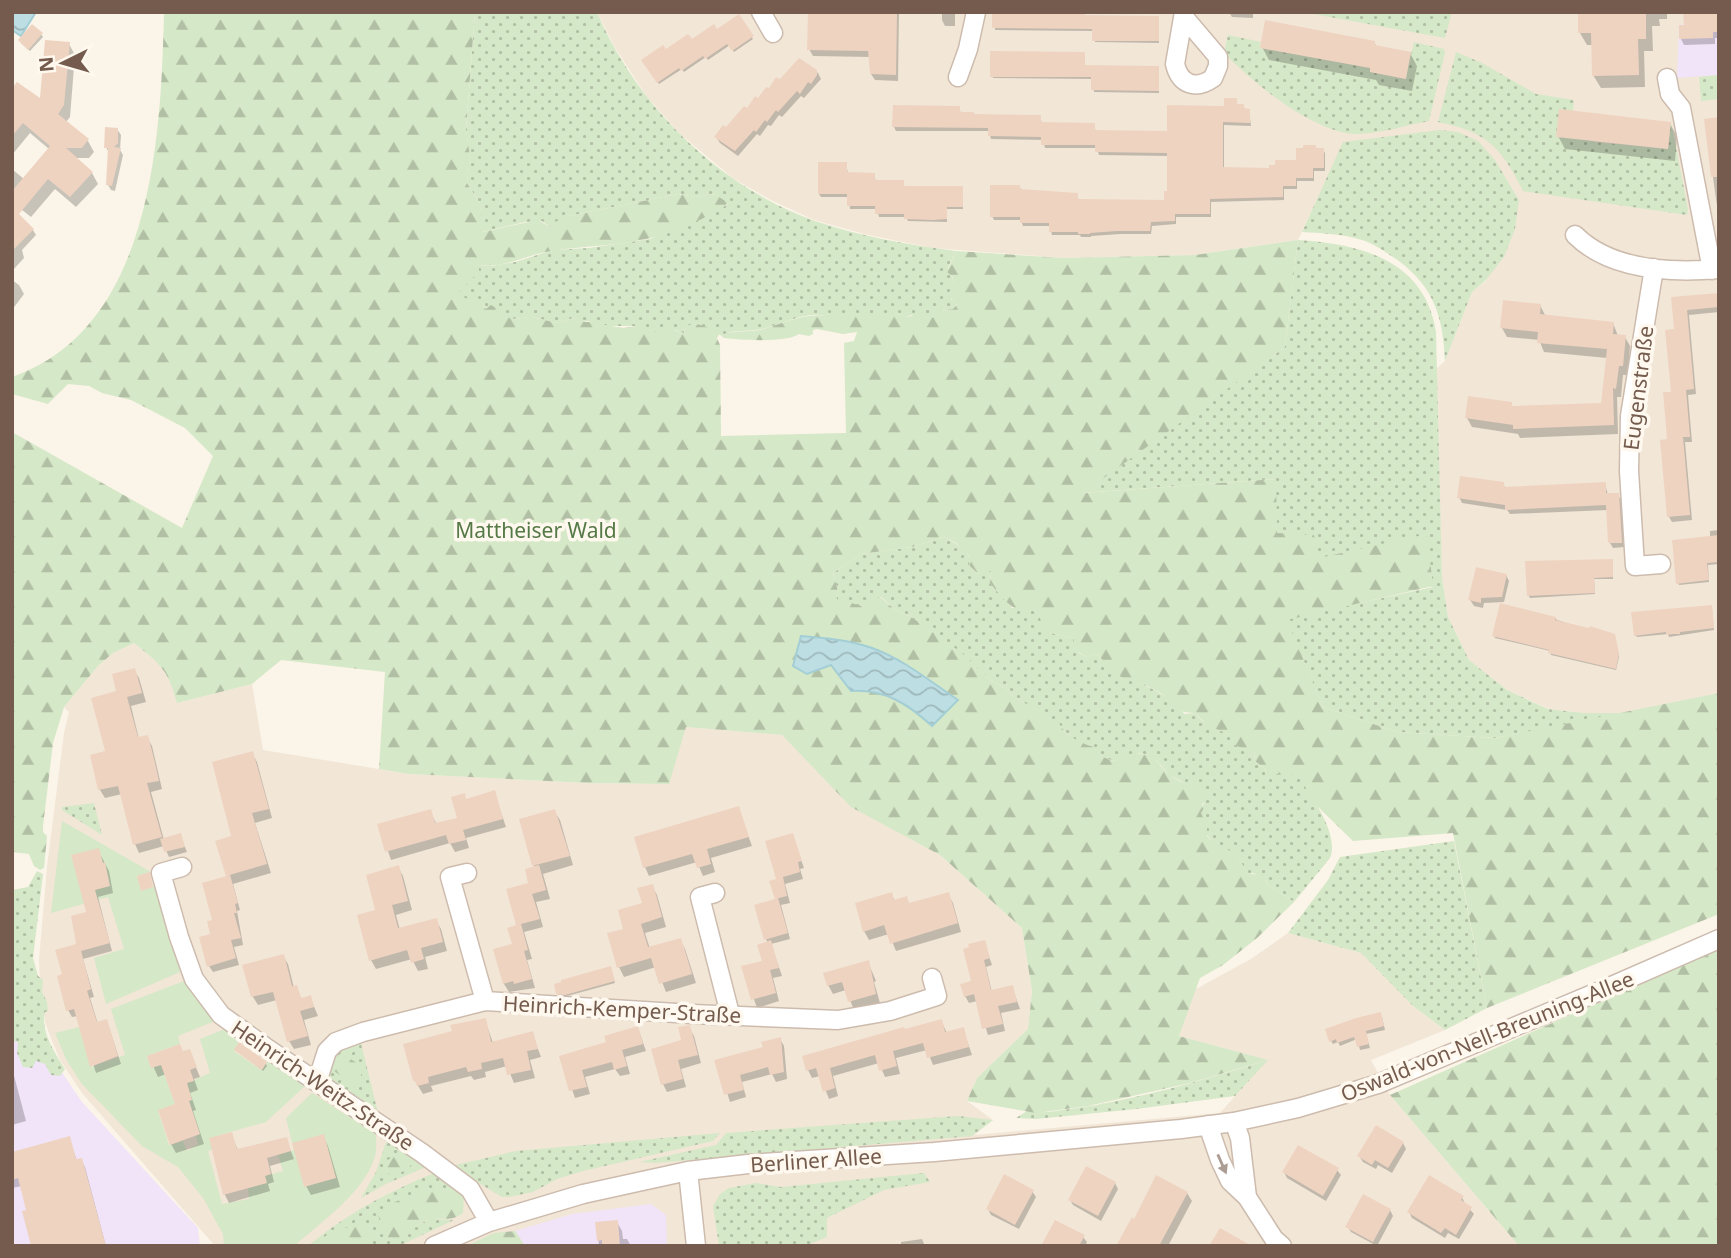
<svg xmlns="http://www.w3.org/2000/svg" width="1731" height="1258" font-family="'Noto Sans',sans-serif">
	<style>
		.residential { fill: #f2e6d7 }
		.education { fill: #f1e4f8 }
		.grass { fill: url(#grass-dots) }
		.forest { fill: url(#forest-firs) }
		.garden { fill: #d5e8c7 }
		.water { fill: url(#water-waves); stroke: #a4ced5; stroke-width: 2 }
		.shadow { fill: #0003 }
		.building { fill: #efd3c1 }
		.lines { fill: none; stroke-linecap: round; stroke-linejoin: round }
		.minor-casing { stroke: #cdbcae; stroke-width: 21 }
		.minor { stroke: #fff; stroke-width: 18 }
		.oneway { fill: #ac9d94 }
		.labels { text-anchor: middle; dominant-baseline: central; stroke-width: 7; stroke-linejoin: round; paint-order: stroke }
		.street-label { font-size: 21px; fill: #745b4d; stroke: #fef8ee }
		.park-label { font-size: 21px; fill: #557946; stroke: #fef8ee }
	</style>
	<defs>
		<pattern id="grass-dots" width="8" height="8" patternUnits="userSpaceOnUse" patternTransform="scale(1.75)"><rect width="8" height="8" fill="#d5e8c7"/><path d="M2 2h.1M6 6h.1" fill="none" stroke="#b1bfa4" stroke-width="1.8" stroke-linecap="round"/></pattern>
		<pattern id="forest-firs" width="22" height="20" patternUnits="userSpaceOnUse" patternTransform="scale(1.75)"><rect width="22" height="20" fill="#d5e8c7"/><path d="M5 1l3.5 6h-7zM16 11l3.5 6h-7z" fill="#b1bfa4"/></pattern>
		<pattern id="water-waves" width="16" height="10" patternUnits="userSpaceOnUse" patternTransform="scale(1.75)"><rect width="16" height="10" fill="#bddfe4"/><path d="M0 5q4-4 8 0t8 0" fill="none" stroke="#9eb8bb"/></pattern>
	</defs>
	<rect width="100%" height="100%" fill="#fbf4e8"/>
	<!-- residential -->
	<path class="residential" d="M597,12H1719V693L1626,713H1584L1549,709L1507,690L1469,660L1448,617L1442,578L1435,370L1445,361L1472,292L1486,281L1519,200L1495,160L1344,142L1298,240L1195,255L1064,258L932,248L864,234L814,220L771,200L734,179L679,133L647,97L614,46Z
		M134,643L163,667L172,684L177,703L252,684L263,750L409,774L587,783L668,784L685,727L782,735L851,806L940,855L1022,928L1032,991L1028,1029L977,1078L967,1101L993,1120L974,1135L1220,1113L1267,1060L1179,1036L1194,990L1251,959L1288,933L1361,953L1413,1006L1445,1030L1371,1060L1390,1095L1519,1246H215L82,1093L60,1060L52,1041L45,1022L40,984L39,960L47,867L64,733L69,712L64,707L98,666L113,653Z"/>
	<!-- education -->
	<path class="education" d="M1683,12H1719V75L1677,78L1679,25L1685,24Z
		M12,1016L55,1062L82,1102L198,1228L200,1246H12Z
		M651,1204L666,1215L667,1246H525L515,1231L572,1214Z"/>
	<!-- grass -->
	<path class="grass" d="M475,12H597C636,105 719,187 815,221C859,236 909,245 956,251L948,268L954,282L951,299L957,303L953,309L942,310L932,317L922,318L911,315L907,317L895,313H828L825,316C803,310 777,328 755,330C743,332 732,329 722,336L718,334L720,332L697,324L686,326L684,333L675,330L656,332L634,326H609L587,321L580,323L573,318L557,323L532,317L512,319L487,309L482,303L472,302L456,294L479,271L478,265L491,266L515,262L553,250L589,248L650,239L711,214L728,204L715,194L695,197L678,194L569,216L550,227L542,221L525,222L482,232L480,204L467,183L470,157L466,130Z
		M1302,12H1452L1445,38Z
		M1228,35L1261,42L1260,48L1370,68V72L1405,79L1414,42L1444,49L1445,53L1429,121C1407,125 1383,133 1360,134C1317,136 1252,82 1224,53Z
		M1456,52L1482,63L1536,94L1574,100L1573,111L1559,109L1594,142L1668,149L1671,122L1688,209L1687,215L1523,191C1501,147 1487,132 1438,122Z
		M1719,75V99L1701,101L1699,77Z
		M1440,130L1458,132L1478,141L1495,160L1519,200L1515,229L1504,257L1485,281L1472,292L1445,361C1443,313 1432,282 1390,255C1381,249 1372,243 1362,240C1343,234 1321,233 1302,232L1343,142Z
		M1298,240C1361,244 1425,260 1436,332L1442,578L1448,617L1469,660L1507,690L1548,709L1584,713H1626L1495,738L1397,732L1323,707L1286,619L1433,587L1319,558L1277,534L1275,479L1081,493L1285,347Z
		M944,537C954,542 966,549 970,559C973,566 971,569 978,574L991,570L990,583L1012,608L1034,610L1040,615L1042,624L1051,633L1074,638L1079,653L1087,657L1097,654L1116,674L1155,690L1171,700L1172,704L1185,714L1195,713L1202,721L1223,731L1254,752L1255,761L1264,768L1266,774H1298C1310,796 1340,833 1330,858L1294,902L1267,884L1266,880L1253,873L1247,874L1238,856L1212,841L1207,835L1201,813L1206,795L1200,788L1186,784L1170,775L1156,760L1144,754L1139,753L1114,761L1100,756L1088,745C1079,745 1063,731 1058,723L1011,695L1009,690L990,680L961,653L910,616L897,611L881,597L861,606L839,603L836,597L838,591L833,573L861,554L912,547Z
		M94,803L102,835L62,810V807Z
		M1454,841L1487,1008L1445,1030L1413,1006L1361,953L1288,933L1328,880L1340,857Z
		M37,871L43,874L33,958L38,976L43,980L42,992L47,1002L48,1011L45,1012C40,1031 55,1053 65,1069L60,1076L51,1075L45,1064L36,1061L32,1068L23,1067L17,1053L18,1042L12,1041V890L28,887Z
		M360,1039L379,1117L335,1088L328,1076L337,1048Z
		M1268,1060L1235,1096L1136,1109L1036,1119L1016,1118L1027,1111C1041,1114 1055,1111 1070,1109C1137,1100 1203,1080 1268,1060Z
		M958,1116L993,1120L972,1136L655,1163L639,1162L716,1145L726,1133Z
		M720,1133L713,1141L583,1171L557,1179L533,1192L509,1197H502L451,1166L516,1151Z
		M387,1139L426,1167L386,1184L361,1198L376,1172Z
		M434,1173L460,1189L464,1197L454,1191L411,1227L432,1219L454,1220L399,1246H308C348,1213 386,1193 434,1173Z
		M924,1173L930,1182L884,1190L827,1218V1237L805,1246H719L713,1206L720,1194L729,1188L756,1183L781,1187Z"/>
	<!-- forest -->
	<path class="forest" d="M164,12H475L466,129L470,157L467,183L480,204L483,232L538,220L550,227L555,222L569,216L678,194L695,197L715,194L728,203L721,209C699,221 672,234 646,239C615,246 583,246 551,251C525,255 506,268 479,265V271L457,294L472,301L482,303L486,309L491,305L502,311L503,315L512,319L532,317L557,323L573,318L580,322H597L605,325L623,328L637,326L656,332L670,329L684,333L686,326L697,324L721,331L717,338L720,345L721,436L846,433L844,343L854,341L857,332L843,334L817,329L813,330V334L809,336L799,334C786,343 741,340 724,338L722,336L726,333C737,331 749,332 760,330C777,325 808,312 825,316L828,313H895L907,317L915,315L933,317L937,311L953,309L957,304L948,295L954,282L952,276L947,272L956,251L1064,258L1195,255L1298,240L1285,347L1083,493L1276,479L1277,533L1314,535L1319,558L1427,534L1433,586L1287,620L1323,707L1397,732L1495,738L1719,693V914L1487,1008L1453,833L1353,841L1316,805L1298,775L1266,774L1264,768L1255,761L1254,752L1234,745L1228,734L1207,725L1195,713C1167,712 1179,705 1159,692C1144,683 1125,682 1112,671C1105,666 1103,659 1097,654L1087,657C1078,652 1072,649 1074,638L1051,633L1041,624L1040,615L1034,610C1016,618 1001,596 990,583L991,571L978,574L969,565V556L956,543L944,537L912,547L861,554L833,573L838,591L836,597L839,603L845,601L861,606L871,599L880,597L897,611L910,616L962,653L990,680L1009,690L1011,695L1059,723C1066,737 1083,744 1097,748L1100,756L1114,761L1136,753L1153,756C1162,769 1179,786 1196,785L1205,792L1207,799L1202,804L1204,808L1201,813L1207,826V836L1212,841L1216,842L1238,856L1247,873L1264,876L1267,884L1294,902L1257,938L1223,965L1200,978L1179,1036L1268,1060L1190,1083L1088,1106L1036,1113L967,1101L977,1078L1028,1029L1032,991L1022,928L940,855L851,807L782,735L686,727L669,784L587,783L409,774L379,769L385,672L281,660L252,684L177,703C168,669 160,664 134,643L113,653L98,666L64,707L53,743L43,826V832L47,836L44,868L40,870L34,866L29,854L12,852V432L182,528L213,456L185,428L131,400L102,393L89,386L68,384L48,404L12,394V377C153,328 161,137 164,12Z
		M1719,949V1246H1519L1390,1095Z
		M341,1053L360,1065L362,1073L358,1083H350L333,1070L335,1061Z
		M399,1155L408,1157L412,1163L407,1171L387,1174L383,1167L389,1159Z
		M421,1191H454L464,1197L463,1213C449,1223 444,1216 430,1220C416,1223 406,1231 396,1241L382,1234L378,1213L395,1202Z
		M367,1225L371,1243L368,1246H311L336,1229Z
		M515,1231L525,1246H467L494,1233Z"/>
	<!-- garden -->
	<path class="garden" d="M62,821L151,872L137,876L141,890L155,886L180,972L106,1004L94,958L124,949L108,897L51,913Z
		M184,981L215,1021L178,1036L180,1044L147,1056L151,1068L161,1065L175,1104L158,1111L169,1145L183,1141L187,1151L198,1144L196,1136L200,1134L189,1101L192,1100L187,1083L210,1073L200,1039L225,1029L241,1041L234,1051L261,1070L269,1060L306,1085L266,1122L220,1135L223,1147L208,1151L222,1204L249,1199L248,1188L267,1183L265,1176L283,1171L278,1155L294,1150L286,1118L312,1093L376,1134C376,1141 377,1150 375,1156C366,1191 320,1223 294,1246H224L223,1234L203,1198L178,1167L142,1146L81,1083L66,1059L55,1033L79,1027L91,1067L125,1055L111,1009Z"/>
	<!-- water -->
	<path class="water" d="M12,12H36L21,36L12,30Z
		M801,636C825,638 849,640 872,648C903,659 931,682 958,700L932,726C908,704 885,689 851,691L831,665L807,674L793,666Z"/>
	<!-- shadow -->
	<path class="shadow" d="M809,12H899L898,81L875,80L871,74L870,57L813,56L809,49Z
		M942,12H955V26H945L942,20Z
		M994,12H1085V17L1158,18L1159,43L1095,42L1093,31L995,30Z
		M1229,12H1253V18L1232,17Z
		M1579,12H1667V19H1659L1660,26H1652L1653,51H1644L1645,87L1601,88L1593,75V45H1587L1580,33Z
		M1719,12V38H1715V44L1684,45L1681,39Z
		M738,16L753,39L734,52L730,45L708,60L706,57L684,72L682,69L659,84L643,61L716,31Z
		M41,34L43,37L30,51L21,43Z
		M1374,42L1377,47L1410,53L1417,66L1412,91L1379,85L1376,80L1269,60L1262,47Z
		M69,44L75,55L70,117L66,122L88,141L94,152L89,158H75L92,173L98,184L76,207L55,189L31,217L12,202V169L24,179L49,149L30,133L12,155V91L41,101Z
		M1084,54L1085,67L1158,68L1159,93L1094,92L1093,79L993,78L992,76Z
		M801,62L818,73L821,79L804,98L801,96L782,117L779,115L771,126L768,125L760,136L757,134L738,156L720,143L716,137Z
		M1236,100L1238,106L1249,110L1251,126L1224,125V169H1271L1298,162L1315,146L1317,149L1323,150L1325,153V171H1314V181H1297V189H1284V200L1211,202V217H1176V224L1152,226L1151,234H1120L1091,236V237H1081L1080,235H1052L1050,226H1023L1021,220H994L992,216L1019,186L1022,191L1077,194L1079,201L1166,202L1169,193V156L1099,155L1097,148H1045L1043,140L991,139L989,131H896L894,127L959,107L961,114L974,116H1040L1042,124L1094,125L1096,132L1169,133L1225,107Z
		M1719,119V220L1705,121Z
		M1670,124L1677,136L1675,161L1565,149L1558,136Z
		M117,129L121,135L120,150L123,155L115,191L111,190L108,185L109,153L106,147Z
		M846,163L848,174H874L876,182H903L905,188H962L963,209H947V222L908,221L906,217H879L877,209H850L849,197H821L819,194Z
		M12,212L33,230L36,235L22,250L24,258L13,270Z
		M12,280L19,285L24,294L12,310Z
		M1719,295V312L1689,315L1696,394L1688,395L1692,442H1685L1692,520L1672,522L1669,517V441L1676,331L1673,299Z
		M1540,305L1545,315L1613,323L1618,336L1625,337L1630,346L1628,375H1623L1621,397H1617L1618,434L1520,438L1518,434L1472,427L1467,418L1513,408L1603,405L1607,358L1544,352L1539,340L1507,337L1502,328Z
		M1503,484L1506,489L1605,484L1608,495H1618L1621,500L1624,547L1613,548L1610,543L1608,510L1510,514L1507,510L1462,503L1459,497Z
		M1719,530V564L1708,565L1709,582L1679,585L1678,583L1710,538V531Z
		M1613,563V579H1594L1595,594L1530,598L1528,595Z
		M1506,575L1509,581L1504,602L1484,603L1483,608L1474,606L1470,600Z
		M1712,609L1714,630L1669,637L1668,634L1637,637L1635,635Z
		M1555,618L1557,620L1615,638L1619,657L1616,670L1551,655L1550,651L1495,638L1494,635Z
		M134,670L139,678L146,702L131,706L139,739L147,737L152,746L162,789L151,792L164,840L180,835L187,852L169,857L164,846L139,853L135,844L122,794L105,798L100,790L92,757L108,752L118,692Z
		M252,753L257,762L272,818L255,823L271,873L233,884L240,910L237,911L243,945L234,947L239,965L213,972L209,966L214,921L228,878L233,837Z
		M494,792L506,827L466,838L469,848L455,852L450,843L391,860L379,825L430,811L437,825L459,819Z
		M738,808L752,846L711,858L715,872L703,876L697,862L649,876L645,867Z
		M554,811L560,820L573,865L543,874L550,899L536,902L543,927L524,932L532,959L527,960L535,988L509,992L504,984L495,950L514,945L535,868L521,821Z
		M792,835L804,868L800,869L803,879L785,884L790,903L781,905L790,939L771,944L782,976L773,978L779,1001L757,1008L743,968L764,962L768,943L766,939L778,900V880Z
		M98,850L109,871L113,893L98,897L112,951L83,959L94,997L90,998L98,1024L107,1021L121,1064L96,1073L78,1016L72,1017L68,1010L64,976L78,945L89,913Z
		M398,867L403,876L412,910L396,915L400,930L436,920L441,929L447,951L425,957L428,969L418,971L412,959L376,969L371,960L378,911Z
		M652,886L657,895L666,927L645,933L650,949L680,940L685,949L696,983L666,992L656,967L624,977L619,967L609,935L625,930L644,904Z
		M891,894L895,901L906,898L910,905L948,894L953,903L961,932L896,951L889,934L869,940L864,931Z
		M984,942L992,965L986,967L992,992L1012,987L1020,1009L1001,1013L1005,1031L988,1035L977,1001L969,1003L965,996L973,983Z
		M283,956L288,964L294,988L296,987L302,1000L310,997L318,1016L304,1020L311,1045L294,1049L289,1041L277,1000L258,1005L253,997L245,966Z
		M868,962L876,981L874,982L880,1003L854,1010L846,990L833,994L828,985Z
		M611,970L615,983L567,996H559L558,993Z
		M1382,1017L1385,1030L1366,1034L1370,1048L1360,1050L1357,1039L1340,1046L1338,1042L1333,1044L1331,1041Z
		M485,1020L493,1043L532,1033L541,1057L530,1060L535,1078L514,1083L507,1066L485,1072L486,1077L474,1080L471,1076L431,1086L433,1091L423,1094L415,1081L454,1032Z
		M941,1021L947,1033L963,1029L972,1055L933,1065L927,1050L896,1058L900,1074L885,1077L879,1063L833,1076L838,1096L829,1099L820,1076L812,1078L808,1070L905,1031Z
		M689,1027L694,1036L701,1063L681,1069L686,1087L667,1092L663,1084Z
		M638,1028L646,1051L625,1057L630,1074L620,1076L615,1069L585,1077L590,1094L575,1098L561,1057L609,1044Z
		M780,1039L784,1046L787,1079L776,1082L772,1074L742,1082L746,1097L730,1102L717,1061L765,1048Z
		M236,1050L266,1064L267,1066L263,1071Z
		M189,1051L200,1077L194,1079L198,1090L190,1093L196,1110L193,1111L204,1144L176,1153L171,1144L177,1105L166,1074L158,1077L149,1057Z
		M12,1068L26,1121L12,1125Z
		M231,1134L238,1150L286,1139L294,1159L270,1166L274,1182L268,1184L270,1191L229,1203L225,1195L211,1140Z
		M323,1136L328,1146L340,1187L311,1195L306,1186Z
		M69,1138L77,1161L81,1160L85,1167L106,1246H33L28,1211L22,1186L12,1188V1153Z
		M1403,1143L1406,1149L1392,1173L1378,1165L1376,1169L1363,1162L1359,1156Z
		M1337,1170L1341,1175L1326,1201L1287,1178L1284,1172Z
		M1115,1183L1118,1189L1101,1221L1073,1205L1070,1200Z
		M1032,1191L1036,1197L1019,1229L991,1215L988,1209Z
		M1187,1193L1192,1201L1168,1246H1118L1135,1221Z
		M1462,1197L1465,1204L1474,1214L1459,1239L1448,1233L1445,1238L1412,1218L1409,1212Z
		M1390,1210L1393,1216L1377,1246L1351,1232L1347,1226Z
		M617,1222L622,1231L623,1239H627L631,1246H599L597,1224Z
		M1083,1237L1087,1242L1085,1246H1043Z
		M922,1239L925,1246H901V1242Z"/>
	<!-- building -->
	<path class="building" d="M808,12H897L896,75L870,74L868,51L807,50Z
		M992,12H1085V15L1159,16V41H1092V29L992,28Z
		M1578,12H1646V39H1638L1639,75L1592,76L1591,33H1578Z
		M1683,12H1719V32H1713V38L1679,39V25H1684Z
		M739,14L754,36L732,51L727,44L705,59L703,56L681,71L679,68L657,83L641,60L663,45L666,49L688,34L692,39L714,24L717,29Z
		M1265,20L1375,41V45L1411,52L1406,79L1370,72V68L1260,48Z
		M32,24L43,33L28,50L18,40Z
		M45,40L70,42L64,105L58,114L89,139L82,148H66L93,172L70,197L48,179L19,214L34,229L12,251V191L50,146L23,123L12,136V88L17,82L40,98Z
		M990,51L1085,52V65L1159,66V91L1091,90V77H990Z
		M799,58L817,70V75L811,84L808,82L800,94L797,91L778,112L776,110L767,122L765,120L756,132L754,130L735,151L714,137L723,125L726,127L744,106L747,108L755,96L758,98L766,87L769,88L776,77L780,79Z
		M1224,98H1237V104H1244V108L1250,109V123L1223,122V167L1269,168V165H1275V160H1296V148H1303V145H1316V148H1324V168H1313V178H1296V186H1283V197L1210,199V214H1175V221L1151,222L1150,231H1117L1090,233V234H1078V232H1049V223H1020V217H990V185H1020V189L1078,193V199L1164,200V191H1167V153L1095,152V145H1041V137L988,136V128L892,127L893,105L960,106V112H974V114L1041,115V122L1095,123V130L1167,131V105L1224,106Z
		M1559,109L1671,122L1668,149L1556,137Z
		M1719,117V177H1711L1704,119Z
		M105,127L118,128V143L114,147L121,148L112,186L106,185L108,148H104Z
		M818,162H847V172L875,173V180H904V186H963V207H947V219L933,220L904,219V214H875V206H847V194H818Z
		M1719,293V307L1687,310L1694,389L1686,390L1690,437H1683L1690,515L1667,517L1660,440L1667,439L1663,392H1671L1665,330L1674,329L1671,297Z
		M1503,300L1541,304L1540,314L1614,322L1613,334L1626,335L1623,366H1619L1616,389L1613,388L1614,425L1513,429V425L1465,418L1468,396L1512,402V406L1601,403L1607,349L1537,343L1538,332L1500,328Z
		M1460,476L1504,482V487L1606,482V493H1619L1622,543H1608L1606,505L1505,510V505L1457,498Z
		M1719,535V562L1707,563L1709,580L1676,584L1672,540Z
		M1613,559V577L1594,578L1595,593L1527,596L1525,561Z
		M1476,567L1507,574L1502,597L1481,598V603L1468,600Z
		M1500,603L1556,617L1555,620L1589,628L1590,626L1615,634L1619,653L1616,669L1548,653L1549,650L1492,636Z
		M1712,605L1714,628L1680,632V634H1673L1666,635V632L1634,636L1631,612Z
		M135,668L142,693L127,697L138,737L148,735L155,763L159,781L147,783L162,837L133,845L118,786L98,790L90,755L105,751L91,698L116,691L112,674Z
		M253,751L269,809L252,813L267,864L226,876L215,841L231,836L212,762Z
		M495,790L503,819L463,830L466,840L449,844L446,835L385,852L377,824L431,809L435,823L457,818L451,797L465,793L466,799Z
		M739,806L749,837L707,849L711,864L697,868L692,854L643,868L634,837Z
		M555,809L570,856L532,866L519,819Z
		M181,833L185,847L164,852L160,839Z
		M793,833L802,861L798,862L800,872L783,877L787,896L775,899L769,881L776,879L765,841Z
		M99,848L103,863L105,862L110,886L95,890L110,943L81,951L91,989L87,991L97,1022L107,1019L118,1056L90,1067L74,1009L66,1011L57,976L62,974L55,950L76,944L71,916L86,912L71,855Z
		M399,865L408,901L392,905L398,928L437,918L443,942L421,948L424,959L411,963L407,950L369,961L357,915L375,910L366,875Z
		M539,865L546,890L532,894L540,919L521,924L528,950L524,951L532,979L514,984L513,981L503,984L493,949L512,944L507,928L516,925L506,889L528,883L525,869Z
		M150,872L153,887L141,891L137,876Z
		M230,875L238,903L235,904L237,913H234L241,938L231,940L236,958L207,967L199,937L210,934L207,921L212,920L202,883Z
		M653,884L662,917L641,924L648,947L681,938L692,974L659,984L651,958L617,968L607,933L623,929L618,910L642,903L637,888Z
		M892,892L894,900L907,896L909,903L949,892L958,923L890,944L884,925L863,932L855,903Z
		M778,898L788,933L764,940L754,905Z
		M771,940L779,968L770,970L776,993L751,1000L741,966L762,961L757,945Z
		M985,940L990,958L984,960L991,990L1013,985L1017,1002L998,1006L1003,1024L982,1029L974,994L964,997L960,984L971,981L963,949L969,947L968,944Z
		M284,954L292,986L297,985L301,998L311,995L314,1007L300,1011L308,1036L287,1042L273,992L251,997L242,965Z
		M869,960L876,994L848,1002L842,982L827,986L823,973Z
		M611,966L615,981L565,995L556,994L554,984L561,982V980Z
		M1381,1012L1384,1026L1366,1031L1369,1044L1357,1047L1354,1037L1337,1043L1336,1039L1329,1042L1325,1029L1356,1018Z
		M486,1018L491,1042L533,1031L538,1049L527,1051L531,1070L507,1075L503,1058L481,1063L482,1069L468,1072L466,1067L428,1077L429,1083L417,1086L415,1081H413L403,1044L452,1031L450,1025Z
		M942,1019L945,1032L964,1027L969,1047L927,1058L923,1043L893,1051L897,1066L879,1071L875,1055L830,1068L835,1088L823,1092L816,1068L806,1071L802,1056L904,1027L905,1029Z
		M690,1025L698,1055L678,1060L683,1079L661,1085L651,1049L681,1040L678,1027Z
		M638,1026L643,1044L622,1050L627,1066L614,1070L612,1062L582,1070L587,1087L569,1091L559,1056L606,1042L604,1036Z
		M781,1037L784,1072L770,1075L768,1067L740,1075L744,1090L724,1095L714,1060L763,1047L761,1042Z
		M239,1042L267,1062L262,1070L234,1050Z
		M180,1044L183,1051L190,1049L197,1067L190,1070L194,1081L187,1083L192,1100L189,1101L200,1134L170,1145L158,1110L175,1104L161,1065L151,1068L147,1056Z
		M1376,1125L1404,1142L1388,1168L1375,1160L1372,1165L1357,1156Z
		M232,1132L237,1149L287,1137L291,1151L267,1158L271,1174L265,1176L267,1183L223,1195L209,1138Z
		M324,1134L336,1178L304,1187L292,1143Z
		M70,1136L76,1159L82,1158L106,1246H31L22,1211L26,1210L18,1178L12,1180V1152Z
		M1298,1145L1339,1168L1323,1196L1282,1172Z
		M1086,1166L1116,1182L1098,1216L1068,1200Z
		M1004,1174L1034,1190L1015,1225L986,1209Z
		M1156,1175L1188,1192L1159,1246H1116L1132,1217L1134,1219Z
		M1429,1175L1464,1196L1461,1200L1472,1207L1456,1235L1445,1228L1441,1233L1407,1212Z
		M1363,1194L1391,1209L1373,1242L1345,1227Z
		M618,1220L620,1246H602V1240L597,1241L595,1222Z
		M1055,1220L1085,1235L1079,1246H1041Z
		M1220,1228L1252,1246H1209Z"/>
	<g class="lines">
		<defs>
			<path id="minor" d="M761,12L773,33
				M1184,12L1175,64C1180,85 1196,90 1213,78L1218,66V57L1184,17
				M958,77L968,49L976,12
				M1667,78L1670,94L1681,108L1712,270
				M1575,235C1611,271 1671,273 1719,269
				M1654,268L1630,416L1629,471L1635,566L1661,564
				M182,867L161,873L179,937L194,979L221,1015L268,1049L422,1153L470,1189L489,1222
				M467,873L450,877L485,1001
				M715,893L700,897L730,1014
				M317,1082L327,1051L336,1042L363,1032L485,1001L692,1014L838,1020L890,1011L937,996L932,978
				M1234,1122L1240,1138L1247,1197
				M1208,1125L1220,1160L1230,1181L1247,1197L1274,1239L1282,1246
				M688,1171L696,1246
				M434,1246L489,1222L583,1194L688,1171L748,1164L934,1152L1181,1129L1234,1122L1298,1108L1378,1084L1607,988L1719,939"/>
		</defs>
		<!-- minor casing -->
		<use href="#minor" class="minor-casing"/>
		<!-- minor -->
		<use href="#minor" class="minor"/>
	</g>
	<!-- one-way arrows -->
	<defs><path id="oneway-solid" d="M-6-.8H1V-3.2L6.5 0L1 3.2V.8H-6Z" transform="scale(1.75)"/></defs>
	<use class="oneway" href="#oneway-solid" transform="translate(1222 1164) rotate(66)"/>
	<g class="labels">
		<!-- street labels -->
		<g class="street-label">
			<text transform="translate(1638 388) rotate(-83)">Eugenstraße</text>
			<text transform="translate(622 1009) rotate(3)">Heinrich-Kemper-Straße</text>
			<text transform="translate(1487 1036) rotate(-22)">Oswald-von-Nell-Breuning-Allee</text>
			<text transform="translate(323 1085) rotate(34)">Heinrich-Weitz-Straße</text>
			<text transform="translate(816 1160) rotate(-4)">Berliner Allee</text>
		</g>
		<!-- park labels -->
		<g class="park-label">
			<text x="536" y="530">Mattheiser Wald</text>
		</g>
	</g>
	<!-- border -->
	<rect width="1731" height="1258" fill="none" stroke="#745b4d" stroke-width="28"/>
	<!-- north arrow -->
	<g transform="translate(63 63) rotate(265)" stroke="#fef8ee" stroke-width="5" paint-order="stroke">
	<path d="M0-5L12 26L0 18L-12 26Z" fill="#745b4d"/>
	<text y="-10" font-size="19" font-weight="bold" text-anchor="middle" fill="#745b4d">N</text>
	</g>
</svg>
